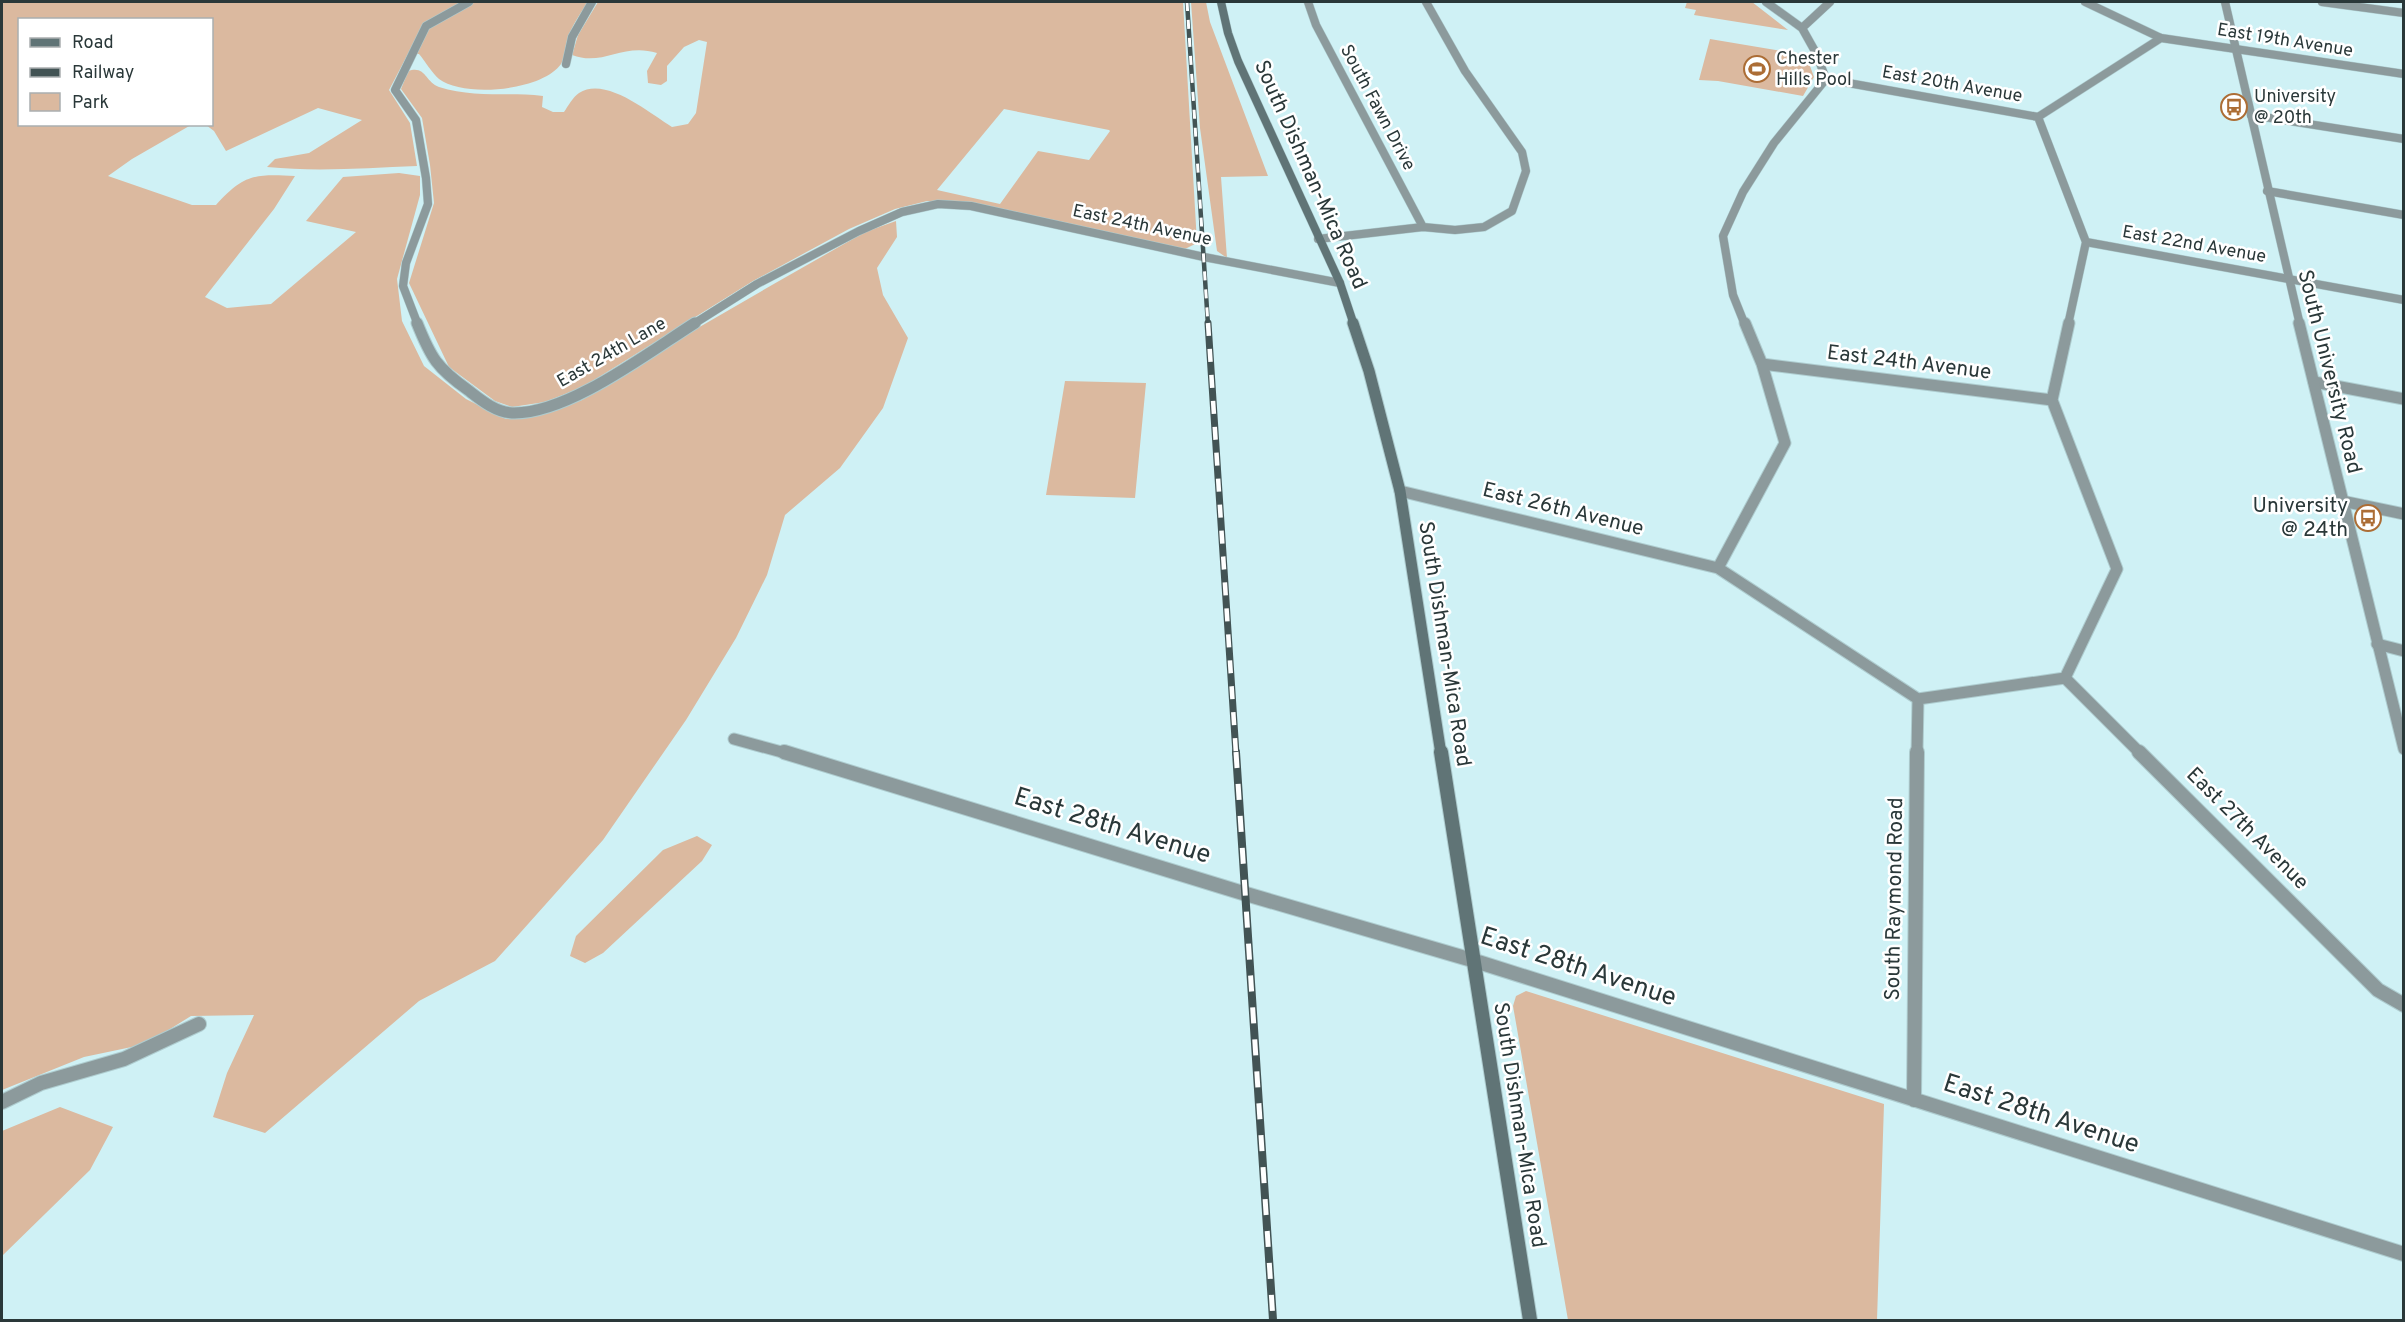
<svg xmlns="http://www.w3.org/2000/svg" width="2405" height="1322" font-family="Overpass,sans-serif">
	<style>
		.green { fill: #dbb99f; fill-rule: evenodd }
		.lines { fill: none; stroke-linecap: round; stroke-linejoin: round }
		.minor-far2-casing { stroke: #aecccf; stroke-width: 9 }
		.minor-far1-casing { stroke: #aecccf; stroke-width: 13 }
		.minor-casing { stroke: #aecccf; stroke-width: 16 }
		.tertiary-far1-casing { stroke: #aecccf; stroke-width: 9 }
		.tertiary-casing { stroke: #aecccf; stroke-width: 13 }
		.secondary-far2-casing { stroke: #aecccf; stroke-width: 9 }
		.secondary-far1-casing { stroke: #aecccf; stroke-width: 13 }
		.secondary-casing { stroke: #aecccf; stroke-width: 16 }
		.minor-far2 { stroke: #8c9a9c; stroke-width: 8 }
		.minor-far1 { stroke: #8c9a9c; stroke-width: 11 }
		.minor { stroke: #8c9a9c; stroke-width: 14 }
		.tertiary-far1 { stroke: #8c9a9c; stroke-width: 8 }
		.tertiary { stroke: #8c9a9c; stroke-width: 11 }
		.secondary-far2 { stroke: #607476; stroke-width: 8 }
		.secondary-far1 { stroke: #607476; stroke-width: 11 }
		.secondary { stroke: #607476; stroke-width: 14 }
		.rail-far2-casing { stroke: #425354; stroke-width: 4.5 }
		.rail-far1-casing { stroke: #425354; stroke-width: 7 }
		.rail-casing { stroke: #425354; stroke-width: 8 }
		.rail-far2 { stroke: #fff; stroke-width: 3; stroke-dasharray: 9; stroke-linecap: butt }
		.rail-far1 { stroke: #fff; stroke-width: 4.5; stroke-dasharray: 13; stroke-linecap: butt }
		.rail { stroke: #fff; stroke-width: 5; stroke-dasharray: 16; stroke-linecap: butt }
		.labels { text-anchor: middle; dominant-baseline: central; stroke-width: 5; stroke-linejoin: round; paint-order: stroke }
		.far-street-label { font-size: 18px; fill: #2a3839; stroke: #fff }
		.far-poi-label { font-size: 18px; fill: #2a3839; stroke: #fff; text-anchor: start }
		.street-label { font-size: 21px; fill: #2a3839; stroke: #fff }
		.poi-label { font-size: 21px; fill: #2a3839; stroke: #fff; text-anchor: end }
		.near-street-label { font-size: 26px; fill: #2a3839; stroke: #fff }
	</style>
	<rect width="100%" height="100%" fill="#cff1f5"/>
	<!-- green -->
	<path class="green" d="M2,2H588C581,13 572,25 568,38C565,45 565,58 561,64C542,91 464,98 439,79C432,73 425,61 419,54H408L389,90L410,123L417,166C366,168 317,172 267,167L275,159L309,153L362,120L318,108L226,151L214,131L206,125L212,124V20H20V124L191,125L132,159L108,176L192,205H216C244,174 255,174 295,176L274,209L205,297L227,308L271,304L356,232L306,221L343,177L399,173L420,176V195L397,279L402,321L424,366L466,399L506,419L541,415L582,400L658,351L772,285L865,232L896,221L897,237L877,268L883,295L908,338L883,408L840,468L785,515L767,575L736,638L686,720L603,840L495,961L419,1001L265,1133L213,1117L227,1073L254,1015L191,1016L146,1044L84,1057L2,1090Z
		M598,2H1183L1197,243L1185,249L973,203L927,201L895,209L849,229L753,281L583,387L545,402L512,407L495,401L449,367L409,283L434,203L430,165L422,118L401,89L408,71C426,65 425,82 439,87C473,98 508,92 543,96L542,107L553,112H564C568,106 573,97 579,93C606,76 649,113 672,127L688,124L696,113L707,42L699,40L684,47L667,66V81L661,85L648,83L647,71L657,53C623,42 603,67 572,55L578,35ZM1004,109L1109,130L1110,131L1089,160L1038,151L1000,204L937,190Z
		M1191,2H1206L1210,22L1268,176L1221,177L1227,258L1217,251L1200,128Z
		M1687,2H1752L1788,30L1694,15L1696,10L1685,8Z
		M1710,39L1806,55L1814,77L1803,96L1718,81L1699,80Z
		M1065,381L1146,383L1135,498L1046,495Z
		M697,836L712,845L702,861L603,953L585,963L570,956L576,936L663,850Z
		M1526,991L1884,1104L1877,1320H1568L1513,1006L1516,996Z
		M60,1107L113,1127L90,1170L2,1256V1131Z"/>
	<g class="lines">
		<defs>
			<path id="minor-far2" d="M1308,2L1316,25L1423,227
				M1766,2L1802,28
				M2085,2L2161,38L2404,74
				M2322,2L2404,13
				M566,64L572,37L592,2
				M1826,79L2038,117
				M2251,115L2404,139
				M2267,191L2404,215
				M1318,239L1423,227L1455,230L1484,227L1512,211L1526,171L1522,152L1465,71L1426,2
				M2086,242L2404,300
				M418,325L403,286L406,263L428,204L426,178L416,120L395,90L426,26L469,2
				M692,325L757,284L859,231L902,212L938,204L971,206L1204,257L1340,283
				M1745,325L1733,295L1723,236L1743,192L1774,143L1826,79L1816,53L1802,28L1830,2
				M2068,325L2086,242L2038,117L2161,38"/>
			<path id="minor-far1" d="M417,323C431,358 437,368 468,390C481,400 495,412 512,413C567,415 649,352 695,323
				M1762,364L2052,400
				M2314,382L2404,399
				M1400,491L1718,568L1918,699
				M2342,501L2404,514
				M1718,568L1785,443L1762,364L1745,323
				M2377,644L2404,651
				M2065,678L2141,754
				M1918,699L2065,678L2117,569L2052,400L2069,323
				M734,739L789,754
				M1917,754L1918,699"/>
			<path id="minor" d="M784,752L1246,894L1472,960L2404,1254
				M2139,752L2378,990L2404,1005
				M1914,1100L1917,752
				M2,1102L41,1083L124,1059L199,1024"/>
			<path id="tertiary-far1" d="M2225,2L2300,325"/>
			<path id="tertiary" d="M2299,323L2404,749"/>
			<path id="secondary-far2" d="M1221,2L1228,33L1238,61L1340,283L1354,325"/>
			<path id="secondary-far1" d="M1353,323L1369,371L1400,491L1441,754"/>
			<path id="secondary" d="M1441,752L1530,1320"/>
		</defs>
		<!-- minor-far2 casing -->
		<use href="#minor-far2" class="minor-far2-casing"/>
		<!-- minor-far1 casing -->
		<use href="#minor-far1" class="minor-far1-casing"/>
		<!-- minor casing -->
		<use href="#minor" class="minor-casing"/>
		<!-- tertiary-far1 casing -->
		<use href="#tertiary-far1" class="tertiary-far1-casing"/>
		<!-- tertiary casing -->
		<use href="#tertiary" class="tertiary-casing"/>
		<!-- secondary-far2 casing -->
		<use href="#secondary-far2" class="secondary-far2-casing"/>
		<!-- secondary-far1 casing -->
		<use href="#secondary-far1" class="secondary-far1-casing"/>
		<!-- secondary casing -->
		<use href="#secondary" class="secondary-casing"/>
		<!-- minor-far2 -->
		<use href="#minor-far2" class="minor-far2"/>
		<!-- minor-far1 -->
		<use href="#minor-far1" class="minor-far1"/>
		<!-- minor -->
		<use href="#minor" class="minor"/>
		<!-- tertiary-far1 -->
		<use href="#tertiary-far1" class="tertiary-far1"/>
		<!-- tertiary -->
		<use href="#tertiary" class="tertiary"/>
		<!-- secondary-far2 -->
		<use href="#secondary-far2" class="secondary-far2"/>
		<!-- secondary-far1 -->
		<use href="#secondary-far1" class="secondary-far1"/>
		<!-- secondary -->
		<use href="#secondary" class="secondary"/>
		<defs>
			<path id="rail-far2" d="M1187,2L1208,325"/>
			<path id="rail-far1" d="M1208,323L1236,754"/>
			<path id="rail" d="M1236,752L1273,1320"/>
		</defs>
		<!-- rail-far2 casing -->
		<use href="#rail-far2" class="rail-far2-casing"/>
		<!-- rail-far1 casing -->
		<use href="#rail-far1" class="rail-far1-casing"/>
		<!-- rail casing -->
		<use href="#rail" class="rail-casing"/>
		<!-- rail-far2 -->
		<use href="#rail-far2" class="rail-far2"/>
		<!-- rail-far1 -->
		<use href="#rail-far1" class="rail-far1"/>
		<!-- rail -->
		<use href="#rail" class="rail"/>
	</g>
	<!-- icons -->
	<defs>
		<symbol id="stadium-ring" viewBox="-11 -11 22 22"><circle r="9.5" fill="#fff" stroke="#ac6d35" stroke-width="1.5"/><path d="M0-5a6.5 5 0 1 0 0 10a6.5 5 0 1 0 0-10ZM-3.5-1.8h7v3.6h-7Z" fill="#ac6d35"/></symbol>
		<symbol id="bus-ring" viewBox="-11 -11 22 22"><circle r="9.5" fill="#fff" stroke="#ac6d35" stroke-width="1.5"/><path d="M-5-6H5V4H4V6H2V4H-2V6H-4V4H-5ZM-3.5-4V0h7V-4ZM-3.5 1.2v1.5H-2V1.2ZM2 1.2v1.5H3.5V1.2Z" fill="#ac6d35"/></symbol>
	</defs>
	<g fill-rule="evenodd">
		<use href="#stadium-ring" x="1742" y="54" width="30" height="30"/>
		<use href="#bus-ring" x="2219" y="92" width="30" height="30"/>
		<use href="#bus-ring" x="2353" y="503" width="30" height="30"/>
	</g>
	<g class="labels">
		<!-- far-street labels -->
		<g class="far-street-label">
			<text transform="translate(2285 41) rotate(9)">East 19th Avenue</text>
			<text transform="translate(1952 85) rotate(10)">East 20th Avenue</text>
			<text transform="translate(1377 108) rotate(62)">South Fawn Drive</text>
			<text transform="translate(1142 226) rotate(12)">East 24th Avenue</text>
			<text transform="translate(2194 245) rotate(10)">East 22nd Avenue</text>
			<text transform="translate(612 353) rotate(-30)">East 24th Lane</text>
		</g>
		<!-- far-poi labels -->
		<g class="far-poi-label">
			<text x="1776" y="59">Chester<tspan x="1776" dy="21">Hills Pool</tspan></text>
			<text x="2254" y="97">University<tspan x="2254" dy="21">@ 20th</tspan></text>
		</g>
		<!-- street labels -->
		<g class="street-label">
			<text transform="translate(1310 175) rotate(66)">South Dishman-Mica Road</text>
			<text transform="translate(1909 363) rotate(7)">East 24th Avenue</text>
			<text transform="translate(2329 372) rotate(76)">South University Road</text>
			<text transform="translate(1563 510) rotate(14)">East 26th Avenue</text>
			<text transform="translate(1444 644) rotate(81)">South Dishman-Mica Road</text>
			<text transform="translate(2247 829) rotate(45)">East 27th Avenue</text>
			<text transform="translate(1895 899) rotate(-89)">South Raymond Road</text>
			<text transform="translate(1519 1125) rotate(81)">South Dishman-Mica Road</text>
		</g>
		<!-- poi labels -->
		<g class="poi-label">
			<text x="2348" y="506">University<tspan x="2348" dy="24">@ 24th</tspan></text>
		</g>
		<!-- near-street labels -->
		<g class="near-street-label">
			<text transform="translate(1112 827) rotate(17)">East 28th Avenue</text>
			<text transform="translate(1578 968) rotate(18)">East 28th Avenue</text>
			<text transform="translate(2041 1115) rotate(18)">East 28th Avenue</text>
		</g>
	</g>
	<!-- border -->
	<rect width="2405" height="1322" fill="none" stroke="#2a3839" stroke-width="6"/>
	<!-- legend -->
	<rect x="18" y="18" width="195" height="108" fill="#ffffff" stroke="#aaafb0" stroke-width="1.5"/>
	<rect x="30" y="38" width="30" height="9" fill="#607476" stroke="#aaafb0" stroke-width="1.5"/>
	<text x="72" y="48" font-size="18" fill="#2a3839">Road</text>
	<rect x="30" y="68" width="30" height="9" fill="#425354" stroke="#aaafb0" stroke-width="1.5"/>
	<text x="72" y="78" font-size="18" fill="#2a3839">Railway</text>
	<rect x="30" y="93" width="30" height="18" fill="#dbb99f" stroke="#aaafb0" stroke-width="1.5"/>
	<text x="72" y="108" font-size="18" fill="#2a3839">Park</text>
</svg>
